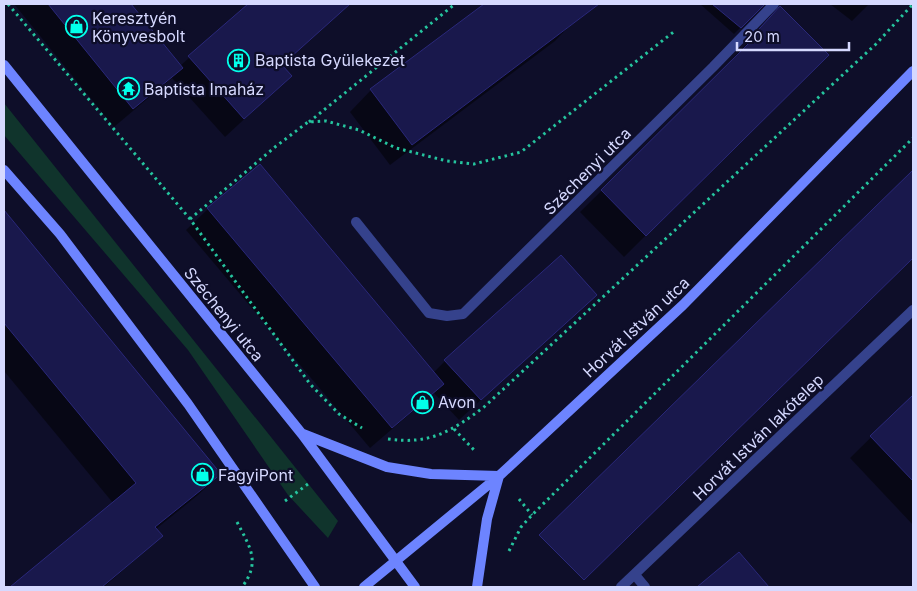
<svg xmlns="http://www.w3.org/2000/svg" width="917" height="591" font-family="Inter,sans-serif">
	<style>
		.green { fill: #10342c }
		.shadow { fill: #0007 }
		.building { fill: #19184c; stroke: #2a287a }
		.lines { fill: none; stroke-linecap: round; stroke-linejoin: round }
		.path { stroke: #25c49e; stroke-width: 3; stroke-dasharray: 2.5 4; stroke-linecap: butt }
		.street { stroke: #35428c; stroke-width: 10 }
		.secondary { stroke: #6d84ff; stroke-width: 10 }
		.labels { text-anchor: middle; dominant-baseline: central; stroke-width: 4.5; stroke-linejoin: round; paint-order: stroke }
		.poi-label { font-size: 16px; fill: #d6d9ff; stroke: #0e0e29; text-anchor: start }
		.street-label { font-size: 16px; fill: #d6d9ff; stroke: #0e0e29 }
	</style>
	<rect width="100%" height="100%" fill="#0e0e29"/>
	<!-- green -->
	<path class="green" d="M4,103L338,521L328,538L288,495L188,350L4,135Z"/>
	<!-- shadow -->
	<path class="shadow" d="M14,4H134L131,6L180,66L249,4H344L346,6L281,66L291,76L225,137L172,78L114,127Z
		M486,4H564L576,19L555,41L390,165L350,112L371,90Z
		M700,4H764L734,34Z
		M830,4H869L852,21Z
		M781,7L827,55L624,257L580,212L733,61L731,60Z
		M260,166L433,373L445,361L596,295L459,420L434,393L370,448L186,230L208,209Z
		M913,172V257L612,552L594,484Z
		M4,212L220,474L198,495L156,529L161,536L104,587H12L113,503L4,371Z
		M913,396V525L850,458Z
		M739,554L768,587H699Z"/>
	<!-- building -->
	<path class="building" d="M48,4H131L183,68L133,109Z
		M248,4H350L282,65L292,76L244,119L188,56Z
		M484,4H599L412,145L370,89Z
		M712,4H765L741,28Z
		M780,6L829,55L646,236L601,190L753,39L751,38Z
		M260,164L444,384L392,428L207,208Z
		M913,170V258L584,580L539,535Z
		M4,210L221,474L155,527L163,536L102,587H10L136,483L4,323Z
		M561,255L597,295L481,400L444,360Z
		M913,395V481L870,436Z
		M739,552L769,587H697Z"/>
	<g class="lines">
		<!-- path -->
		<path class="path" d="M8,4L190,219L310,384L339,414L362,428
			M309,122L455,4
			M190,219L275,147L308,122L326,121L359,130L396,148L447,161L474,164L521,152L676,30
			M454,429L474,450
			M388,439C430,445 452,431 484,407L876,44L913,4
			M519,499L532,515
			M285,501L308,484
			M237,522C250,547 261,562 242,587
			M509,551L521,527L532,515L913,138"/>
		<!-- street -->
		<path class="street" d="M356,222L429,313L447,316L463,314L713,67L774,4
			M635,575L645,587
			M621,587L913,310"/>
		<!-- secondary -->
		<path class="secondary" d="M4,65L302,434L415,587
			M4,170L60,234L188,404L315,587
			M303,434L387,467L431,474L499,476
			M364,587L499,476L683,305L913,71
			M477,587L487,519L499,476"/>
	</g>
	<!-- icons -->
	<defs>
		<symbol id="shop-ring" viewBox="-11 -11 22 22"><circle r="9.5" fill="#0e0e29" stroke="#02ffea" stroke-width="1.5"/><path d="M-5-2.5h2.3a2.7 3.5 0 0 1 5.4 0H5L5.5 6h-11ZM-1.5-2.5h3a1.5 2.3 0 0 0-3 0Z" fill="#02ffea"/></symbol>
		<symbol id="building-ring" viewBox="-11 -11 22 22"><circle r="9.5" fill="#0e0e29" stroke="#02ffea" stroke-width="1.5"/><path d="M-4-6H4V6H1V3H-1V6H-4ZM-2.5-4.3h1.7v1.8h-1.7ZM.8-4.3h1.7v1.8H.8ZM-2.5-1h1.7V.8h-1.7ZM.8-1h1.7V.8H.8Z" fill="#02ffea"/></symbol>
		<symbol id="temple-ring" viewBox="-11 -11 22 22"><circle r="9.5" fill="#0e0e29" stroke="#02ffea" stroke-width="1.5"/><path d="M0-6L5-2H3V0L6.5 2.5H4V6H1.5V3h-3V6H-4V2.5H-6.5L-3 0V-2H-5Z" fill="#02ffea"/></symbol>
	</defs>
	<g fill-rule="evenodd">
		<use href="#shop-ring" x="64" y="14" width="25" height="25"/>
		<use href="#building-ring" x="226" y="48" width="25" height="25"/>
		<use href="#temple-ring" x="116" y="76" width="25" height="25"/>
		<use href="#shop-ring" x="410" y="390" width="25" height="25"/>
		<use href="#shop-ring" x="190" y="462" width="25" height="25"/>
	</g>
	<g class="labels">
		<!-- poi labels -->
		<g class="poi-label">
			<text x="92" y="18">Keresztyén<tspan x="92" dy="18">Könyvesbolt</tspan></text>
			<text x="255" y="60">Baptista Gyülekezet</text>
			<text x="144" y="89">Baptista Imaház</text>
			<text x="438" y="402">Avon</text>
			<text x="218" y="475">FagyiPont</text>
		</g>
		<!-- street labels -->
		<g class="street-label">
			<text transform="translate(587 171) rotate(-45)">Széchenyi utca</text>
			<text transform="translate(224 314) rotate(51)">Széchenyi utca</text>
			<text transform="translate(636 327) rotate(-43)">Horvát István utca</text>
			<text transform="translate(758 437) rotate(-44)">Horvát István lakótelep</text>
		</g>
	</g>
	<!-- border -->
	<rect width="917" height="591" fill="none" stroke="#d6d9ff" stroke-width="10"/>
	<!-- scale -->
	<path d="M737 42v8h112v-8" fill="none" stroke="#d6d9ff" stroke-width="2.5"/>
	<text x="744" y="42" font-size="15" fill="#d6d9ff" stroke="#0e0e29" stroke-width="4" paint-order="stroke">20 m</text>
</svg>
